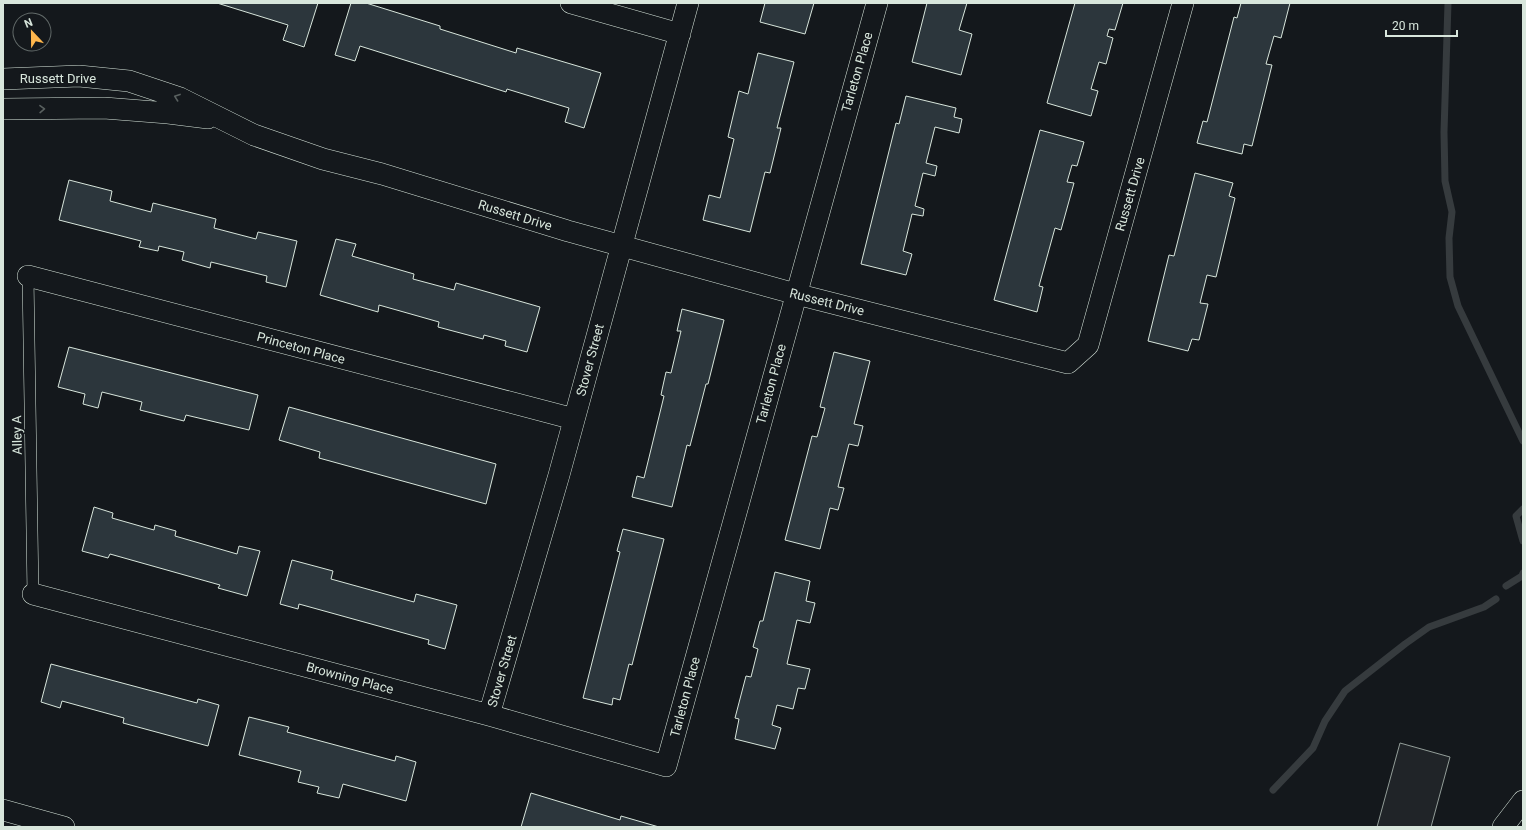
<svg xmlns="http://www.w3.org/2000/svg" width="1526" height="830" font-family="Roboto,sans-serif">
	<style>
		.green { fill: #202428; stroke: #939e99 }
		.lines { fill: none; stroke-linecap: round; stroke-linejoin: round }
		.stream { stroke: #363b3e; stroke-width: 7 }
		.building { fill: #2c363c; stroke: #d8e6dc }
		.lane-casing { stroke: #d8e6dc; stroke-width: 12 }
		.street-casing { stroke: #d8e6dc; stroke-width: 22 }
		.lane { stroke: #14181c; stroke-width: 11 }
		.street { stroke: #14181c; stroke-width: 21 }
		.oneway { stroke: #59605f }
		.labels { text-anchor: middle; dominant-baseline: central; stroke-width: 3; stroke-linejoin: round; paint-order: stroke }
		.street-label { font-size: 13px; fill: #d8e6dc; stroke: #14181c }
	</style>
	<rect width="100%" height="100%" fill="#14181c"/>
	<!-- green -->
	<path class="green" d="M1400,743L1450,757L1431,827H1377Z"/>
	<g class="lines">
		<!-- stream -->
		<path class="stream" d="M1448,3L1444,132L1445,181L1452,212L1449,238L1450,277L1458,306L1523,441
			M1523,509L1516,516L1523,541
			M1506,586L1522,576L1523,573
			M1273,790L1313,748L1325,721L1345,691L1405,644L1429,627L1484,607L1496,599"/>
	</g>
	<!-- building -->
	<path class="building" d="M217,3H318L304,47L283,40L288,25Z
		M351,3H366L440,26V29L516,53L517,48L601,73L584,128L565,122L569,108L507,89L506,92L360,46L355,61L335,55Z
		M765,3H814L805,34L760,22Z
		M927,3H967L959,30L972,34L961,75L912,62Z
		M1075,3H1123L1115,30L1109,29L1107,36L1113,38L1106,64L1099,62L1091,89L1098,91L1091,116L1047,103Z
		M1241,3H1290L1281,38L1274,36L1266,64L1272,65L1252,146L1244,144L1242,154L1197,143L1203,121L1207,122L1234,17L1237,18Z
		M758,53L794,62L777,128H781L770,173L765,172L750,232L703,220L709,195L720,198L734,139L728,137L739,91L748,94Z
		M906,96L956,108L954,117L962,119L959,133L935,127L926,163L937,166L935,176L923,173L915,206L924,209L923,216L912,214L903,251L912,254L906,275L861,264L896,123L899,124Z
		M1040,130L1084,142L1077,166L1072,165L1067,182L1074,183L1061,230L1055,228L1039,286L1043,287L1037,312L994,300Z
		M1195,173L1233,183L1229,196L1235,198L1216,277L1207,275L1200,303L1208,304L1199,340L1192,339L1188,351L1148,341L1169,255L1174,256Z
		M69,180L112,191L110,201L151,212L153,203L216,219L214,228L256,239L258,232L297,241L286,287L266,282L267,276L211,262L210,268L182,260L184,252L159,246L158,251L139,247L141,241L59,220Z
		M336,239L356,244L352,256L414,274L413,279L454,290L456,283L540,307L527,352L505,346L506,341L484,335L483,339L438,327L439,322L379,305L378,312L320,295Z
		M682,309L724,320L708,384H706L690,446L687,445L672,507L632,497L637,476L644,478L664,396L661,395L662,390L666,372L671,373L681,331H677Z
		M69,347L258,395L249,430L186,415L184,421L140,410L142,402L102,392L98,408L83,404L85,394L58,387Z
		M834,352L870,361L854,424L863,426L858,446L849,444L838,487L844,488L838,510L830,508L820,549L785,540L812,436L817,437L825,408L820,407Z
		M289,407L496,464L486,504L319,458L320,452L279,440Z
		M94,507L113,513L112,518L154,530L155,525L176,531L175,536L237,554L239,546L260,551L247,596L218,588L220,585L110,554L108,558L82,551Z
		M623,529L664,539L632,665L629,664L620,700L613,698L612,705L583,698L620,552L617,551Z
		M292,560L333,571L331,579L414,602L416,594L457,605L445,649L428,644L429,640L299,604L298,609L280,604Z
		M775,572L810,581L806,601L815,603L810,623L797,620L787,664L810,669L805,689L798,688L793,709L777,705L772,725L781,728L775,749L735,739L739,719L735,718L746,676L751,677L758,649L753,647L760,621H763Z
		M51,664L197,703L198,699L219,705L208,746L123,723L124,718L62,701L60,708L41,702Z
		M249,717L289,727L287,732L395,761L396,756L416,762L406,801L343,784L339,798L317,793L319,787L298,782L301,771L239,755Z
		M531,793L620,820L621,816L659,827H521Z"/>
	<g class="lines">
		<defs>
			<path id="lane" d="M28,276L33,594"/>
			<path id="street" d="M571,3L680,34
				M3,79L79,76L129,81L180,98L254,135L323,159L382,174L568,231L796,294L1068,363L1088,345L1183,3
				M3,109L104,108L168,113L208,118
				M28,276L574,419
				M33,594L489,715L666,766L877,3
				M489,715L559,475L688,3
				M3,810L64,827
				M1503,827L1523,801"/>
		</defs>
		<!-- lane casing -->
		<use href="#lane" class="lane-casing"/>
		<!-- street casing -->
		<use href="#street" class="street-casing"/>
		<!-- lane -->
		<use href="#lane" class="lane"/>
		<!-- street -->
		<use href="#street" class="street"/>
	</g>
	<!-- one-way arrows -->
	<defs><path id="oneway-chevron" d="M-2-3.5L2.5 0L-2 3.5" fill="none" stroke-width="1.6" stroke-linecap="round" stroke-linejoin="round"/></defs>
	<g class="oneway">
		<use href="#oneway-chevron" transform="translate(177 97) rotate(-160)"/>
		<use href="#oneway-chevron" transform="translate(42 109) rotate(-1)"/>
	</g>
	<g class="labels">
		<!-- street labels -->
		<g class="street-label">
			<text transform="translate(857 72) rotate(-74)">Tarleton Place</text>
			<text x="58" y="78">Russett Drive</text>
			<text transform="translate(1130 194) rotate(-74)">Russett Drive</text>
			<text transform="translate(515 215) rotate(17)">Russett Drive</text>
			<text transform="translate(827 302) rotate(14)">Russett Drive</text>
			<text transform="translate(301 348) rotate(15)">Princeton Place</text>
			<text transform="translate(590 360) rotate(-75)">Stover Street</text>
			<text transform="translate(771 384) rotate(-75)">Tarleton Place</text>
			<text transform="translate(17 435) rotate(-91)">Alley A</text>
			<text transform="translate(502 671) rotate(-74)">Stover Street</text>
			<text transform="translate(350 678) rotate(15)">Browning Place</text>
			<text transform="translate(685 697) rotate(-75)">Tarleton Place</text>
		</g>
	</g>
	<!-- border -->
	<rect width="1526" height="830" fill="none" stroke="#d8e6dc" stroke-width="8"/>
	<!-- north arrow -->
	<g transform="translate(32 32) rotate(338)"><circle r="19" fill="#14181c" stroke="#626a69"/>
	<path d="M0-3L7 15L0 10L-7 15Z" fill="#ffb74d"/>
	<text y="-6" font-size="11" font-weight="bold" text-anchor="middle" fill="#d8e6dc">N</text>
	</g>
	<!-- scale -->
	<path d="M1386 30v6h71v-6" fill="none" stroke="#d8e6dc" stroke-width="2"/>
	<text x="1392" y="30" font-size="12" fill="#d8e6dc" stroke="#14181c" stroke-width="3" paint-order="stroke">20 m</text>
</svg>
